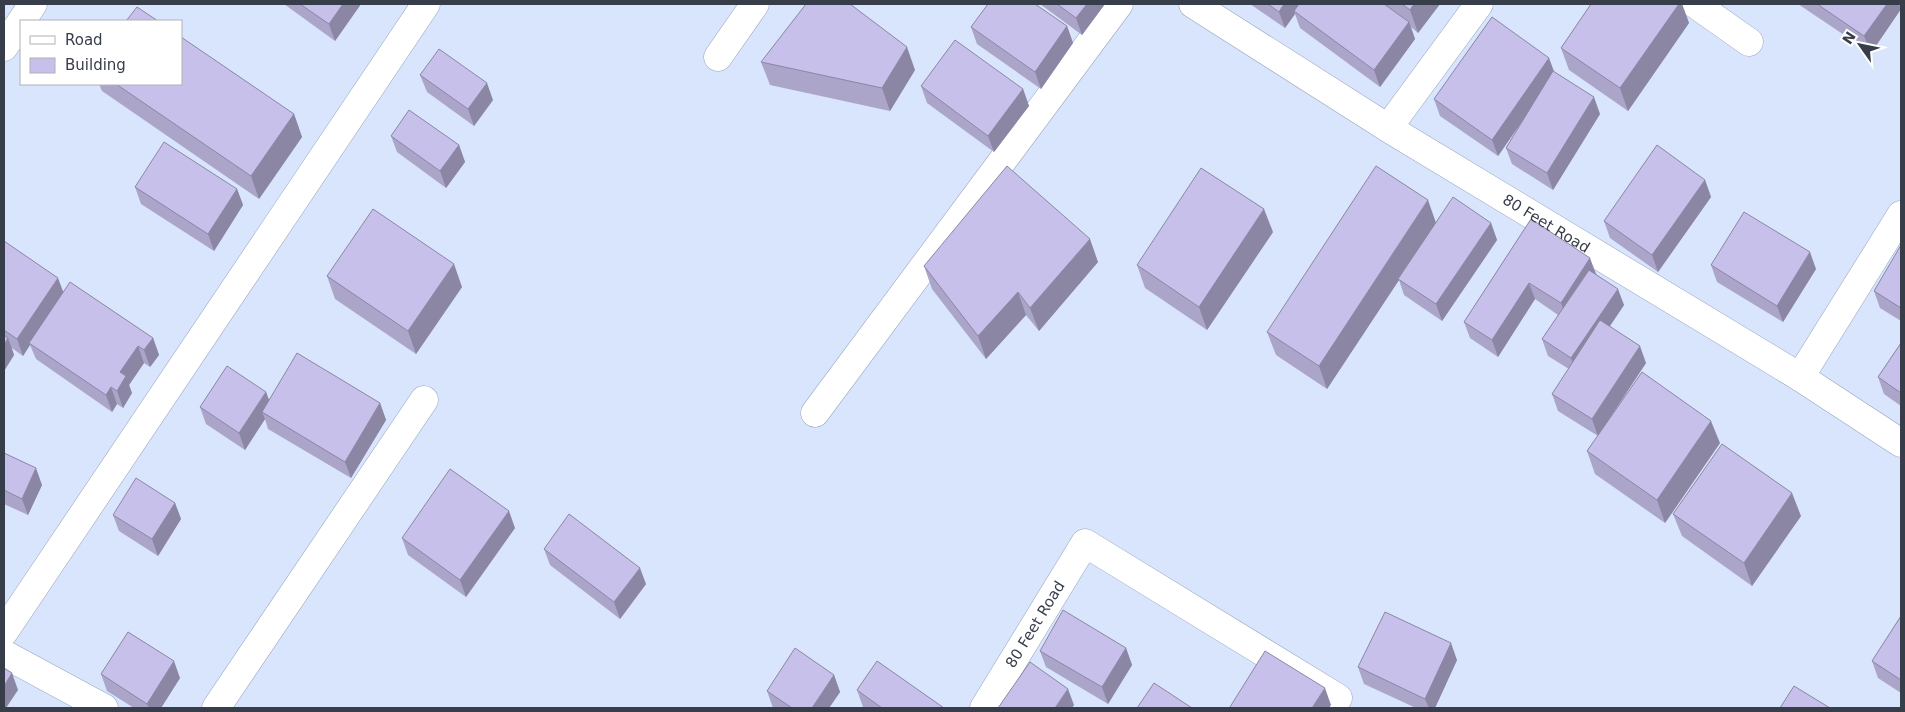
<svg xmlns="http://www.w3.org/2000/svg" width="1905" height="712" font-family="'DejaVu Sans',sans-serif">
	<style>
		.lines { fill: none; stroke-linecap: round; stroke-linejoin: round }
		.minor-casing { stroke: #95a5bf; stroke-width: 29 }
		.minor { stroke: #fff; stroke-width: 28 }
		.wall { fill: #aba5ca }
		.shaded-wall { fill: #8b86a4 }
		.building { fill: #c7c0eb; stroke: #8b86a4 }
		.labels { text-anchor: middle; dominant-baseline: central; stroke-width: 4; stroke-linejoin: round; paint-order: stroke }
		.street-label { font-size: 15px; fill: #373d49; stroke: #fff }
	</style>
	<rect width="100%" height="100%" fill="#d8e5fc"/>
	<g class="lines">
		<defs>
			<g id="minor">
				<path id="s1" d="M1193,4L1388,128L1800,377L1901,443"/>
				<path d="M1695,4L1749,42"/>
				<path d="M4,47L33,4"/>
				<path d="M718,57L755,4"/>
				<path d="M1388,128L1479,4"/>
				<path d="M1800,377L1901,215"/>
				<path d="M815,413L1119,4"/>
				<path d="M4,632L426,4"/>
				<path d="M4,654L104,708"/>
				<path d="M216,708L424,400"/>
				<path id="s2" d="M984,708L1085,543L1338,698"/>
			</g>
		</defs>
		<!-- minor casing -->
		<use href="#minor" class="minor-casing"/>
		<!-- minor -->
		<use href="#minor" class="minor"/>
	</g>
	<!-- wall -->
	<path class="wall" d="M284,4H361L335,41Z
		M1040,4H1105L1082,35Z
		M1250,4H1440L1418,33L1411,27L1415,39L1380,87L1300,28L1295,14L1285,28Z
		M1591,4H1682L1689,23L1628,111L1569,70L1561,48Z
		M1798,4H1899L1901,9L1871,53Z
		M1067,26L1073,43L1041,89L977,44L971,27Z
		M761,62L915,70L890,111L770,85Z
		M1554,72L1600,114L1553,190L1512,164L1506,148L1525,117L1498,156L1440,116L1434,99Z
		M420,75L493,100L474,126L427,92Z
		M99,84H181L294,114L302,137L259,199L102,91Z
		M921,86L1023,89L1029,106L994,152L927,103Z
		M391,136L459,145L465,162L446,188L397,152Z
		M1705,180L1711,197L1658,272L1610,238L1604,221Z
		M135,187L237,189L243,205L214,251L141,204Z
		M1531,219L1596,274L1624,305L1610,326L1646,363L1600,432L1720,443L1665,523L1595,474L1587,451L1598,436L1558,411L1552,394L1569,369L1548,356L1542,339L1558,315L1535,299L1498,357L1470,338L1464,322Z
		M1436,222L1491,223L1497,240L1442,321L1404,295L1399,280L1327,389L1276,355L1267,332Z
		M1273,232L1207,330L1145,288L1137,265Z
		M4,241L63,292L153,338L159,355L150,367L144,363L129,385L132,393L123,408L117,404L112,412L36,359L30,345L23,356L12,348L14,355L4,371Z
		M1901,245V321L1880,308L1874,291Z
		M1098,262L1039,331L1026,315L986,359L932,289L924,266Z
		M1711,265L1816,269L1783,322L1717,282Z
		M327,276L462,287L416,354L335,299Z
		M1901,343V406L1884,394L1878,377Z
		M266,392L269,400L380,403L386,420L351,478L268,429L265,419L245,450L206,424L200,407Z
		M4,453L42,485L28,515L4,504Z
		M175,503L181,519L158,556L119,531L113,515Z
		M1673,514L1801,516L1752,586L1682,536Z
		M515,528L466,597L408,555L402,538Z
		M544,549L646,584L620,619L550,565Z
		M1901,616V693L1878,678L1872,661Z
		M1126,648L1132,665L1108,704L1046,667L1040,651Z
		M1457,660L1435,708H1416L1364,684L1358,667Z
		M101,674L180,678L161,708H134L107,691Z
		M834,675L840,692L829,708H773L767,691Z
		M857,690L944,708H865L863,707Z"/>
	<!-- shaded-wall -->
	<path class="shaded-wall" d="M343,4H361L335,41L329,24Z
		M1087,4H1105L1082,35L1076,18Z
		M1284,4H1303L1294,11L1295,14L1285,28L1279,12Z
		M1414,4H1440L1418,33L1410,10Z
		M1679,4H1682L1689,23L1628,111L1620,88Z
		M1887,4H1899L1901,9L1871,53L1864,36Z
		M1409,22L1415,39L1380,87L1374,70Z
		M1067,26L1073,43L1041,89L1035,72Z
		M907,47L915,70L890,111L882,88Z
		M1549,58L1555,74L1498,156L1492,140Z
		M487,83L493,100L474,126L468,109Z
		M1023,89L1029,106L994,152L988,136Z
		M1594,97L1600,114L1553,190L1547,173Z
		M294,114L302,137L259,199L251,176Z
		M459,145L465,162L446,188L440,171Z
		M1705,180L1711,197L1658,272L1652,255Z
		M237,189L243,205L214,251L208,234Z
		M1428,200L1436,223L1398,279L1399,280L1327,389L1319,366Z
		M1264,209L1273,232L1207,330L1199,307Z
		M1491,223L1497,240L1442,321L1436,304Z
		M1090,239L1098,262L1039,331L1030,308Z
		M1810,252L1816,269L1783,322L1777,306Z
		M1590,258L1596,274L1567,320L1561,303Z
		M454,264L462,287L416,354L408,331Z
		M58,278L64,294L29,343L30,345L23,356L17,339Z
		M1529,283L1535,299L1498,357L1492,340Z
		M1618,289L1624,305L1577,375L1571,358Z
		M1018,292L1026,315L986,359L978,336Z
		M8,338L14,355L4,371V345Z
		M153,338L159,355L150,367L144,350Z
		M138,346L144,363L129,385L132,393L123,408L117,391L120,372Z
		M1640,346L1646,363L1598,436L1592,419Z
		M111,387L117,404L112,412L106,395Z
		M266,392L272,408L262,412L265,419L245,450L239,433Z
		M380,403L386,420L351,478L345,462Z
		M1711,421L1720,443L1665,523L1657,500Z
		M36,468L42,485L28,515L22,499Z
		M1792,493L1801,516L1752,586L1744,563Z
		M175,503L181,519L158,556L152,539Z
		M509,511L515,528L466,597L460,580Z
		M640,568L646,584L620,619L614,602Z
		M1451,643L1457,660L1435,708H1429L1425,699Z
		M1126,648L1132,665L1108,704L1102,687Z
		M174,661L180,678L161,708H149L147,704Z
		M12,673L18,690L6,708H4V686Z
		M834,675L840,692L829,708H812Z
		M1325,688L1331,705L1329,708H1312Z
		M1068,689L1074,705L1072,708H1055Z"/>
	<!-- building -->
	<path class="building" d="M300,4H343L329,24Z
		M806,4H850L907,47L882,88L761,62Z
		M988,4H1035L1067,26L1035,72L971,27Z
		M1057,4H1087L1076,18Z
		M1268,4H1284L1279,12Z
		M1299,4H1384L1409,22L1374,70L1294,11Z
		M1402,4H1414L1410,10Z
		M1591,4H1679L1620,88L1561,48Z
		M1817,4H1887L1864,36Z
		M137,7L158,21H126Z
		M1492,17L1549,58L1492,140L1434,99Z
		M181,37L294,114L251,176L116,84H181Z
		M955,40L1023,89L988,136L921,86Z
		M439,49L487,83L468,109L420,75Z
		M1553,71L1594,97L1547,173L1506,148Z
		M409,110L459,145L440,171L391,136Z
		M164,142L237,189L208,234L135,187Z
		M1657,145L1705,180L1652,255L1604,221Z
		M1007,166L1090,239L1030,308L1018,292L978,336L924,266Z
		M1376,166L1428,200L1319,366L1267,332Z
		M1201,168L1264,209L1199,307L1137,265Z
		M1453,197L1491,223L1436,304L1398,279Z
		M373,209L454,264L408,331L327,276Z
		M1744,212L1810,252L1777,306L1711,265Z
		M1531,219L1590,258L1561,303L1529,283L1492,340L1464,322Z
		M4,241L58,278L17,339L4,330Z
		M1901,245V308L1874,291Z
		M1589,270L1618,289L1571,358L1542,339Z
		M70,282L153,338L144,350L138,346L120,372L126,376L117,391L111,387L106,395L29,343Z
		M1600,320L1640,346L1592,419L1552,394Z
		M4,335L8,338L4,345Z
		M1901,343V393L1878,377Z
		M297,353L380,403L345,462L262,412Z
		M227,366L266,392L239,433L200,407Z
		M1642,372L1711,421L1657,500L1587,451Z
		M1722,444L1792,493L1744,563L1673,514Z
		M4,453L36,468L22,499L4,490Z
		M450,469L509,511L460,580L402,538Z
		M136,478L175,503L152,539L113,515Z
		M569,514L640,568L614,602L544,549Z
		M1063,610L1126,648L1102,687L1040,651Z
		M1385,612L1451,643L1425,699L1358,667Z
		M1901,616V680L1872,661Z
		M128,632L174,661L147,704L101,674Z
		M795,648L834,675L812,708H792L767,691Z
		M1265,651L1325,688L1312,708H1232L1230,707Z
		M877,661L944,708H882L857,690Z
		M1030,662L1068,689L1055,708H998Z
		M4,668L12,673L4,686Z
		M1154,683L1192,708H1137Z
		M1794,686L1830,708H1780Z"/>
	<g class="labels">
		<!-- street labels -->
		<g class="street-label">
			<text stroke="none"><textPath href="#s1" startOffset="416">80 Feet Road</textPath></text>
			<text stroke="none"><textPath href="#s2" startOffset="98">80 Feet Road</textPath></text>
		</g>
	</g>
	<!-- border -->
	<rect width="1905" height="712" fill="none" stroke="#373d49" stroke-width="10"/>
	<!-- legend -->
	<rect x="20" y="20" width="162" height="65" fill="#ffffff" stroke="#afb1b6"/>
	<rect x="30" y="36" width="25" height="8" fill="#ffffff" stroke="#afb1b6"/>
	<text x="65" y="45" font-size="15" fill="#373d49">Road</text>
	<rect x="30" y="58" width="25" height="15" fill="#c7c0eb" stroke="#afb1b6"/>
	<text x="65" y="70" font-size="15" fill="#373d49">Building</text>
	<!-- north arrow -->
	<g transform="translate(1860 45) rotate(303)" stroke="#ffffff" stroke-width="4" paint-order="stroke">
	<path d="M0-4L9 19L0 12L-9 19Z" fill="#373d49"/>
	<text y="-8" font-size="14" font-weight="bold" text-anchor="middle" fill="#373d49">N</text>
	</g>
</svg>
